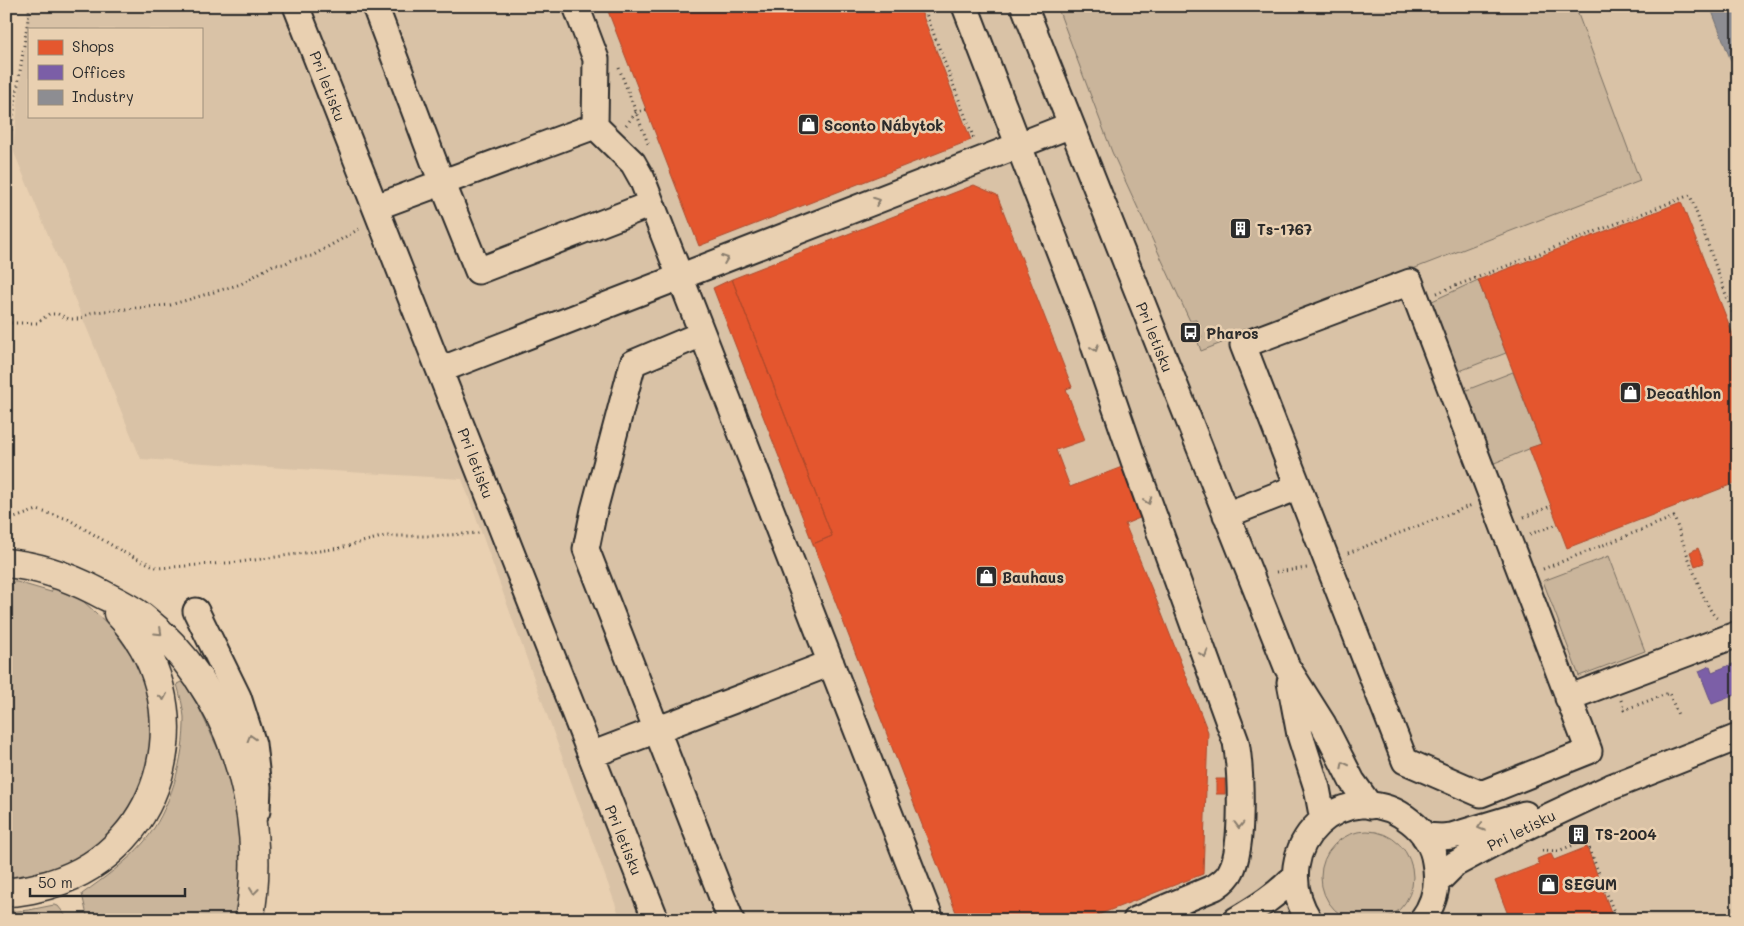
<svg xmlns="http://www.w3.org/2000/svg" width="1744" height="926" font-family="Mali,sans-serif">
	<style>
		.built { fill: #d9c2a6; fill-rule: evenodd }
		.green { fill: #cab59b; stroke: #7a7063 }
		.shops { fill: #e4572e; stroke: #ac4a2d }
		.offices { fill: #7b5ea7; stroke: #634f82 }
		.industry { fill: #8d8d92; stroke: #707073 }
		.lines { fill: none; stroke-linecap: round; stroke-linejoin: round }
		.minor-casing { stroke: #2b2b2b; stroke-width: 29 }
		.highway-casing { stroke: #2b2b2b; stroke-width: 31 }
		.path { stroke: #2b2b2b; stroke-width: 3; stroke-dasharray: 1 4; stroke-linecap: butt }
		.minor { stroke: #e9d0b1; stroke-width: 25 }
		.highway { stroke: #e9d0b1; stroke-width: 28 }
		.oneway { stroke: #8a7e6e }
		.labels { text-anchor: middle; dominant-baseline: central; stroke-width: 5; stroke-linejoin: round; paint-order: stroke }
		.street-label { font-size: 15px; fill: #2b2b2b; stroke: #e9d0b1 }
		.poi-label { font-size: 15px; font-weight: bold; fill: #2b2b2b; stroke: #e9d0b1; text-anchor: start }
	</style>
	<rect width="100%" height="100%" fill="#e9d0b1"/>
	<filter id="ink" filterUnits="userSpaceOnUse"><feTurbulence type="fractalNoise" baseFrequency=".02" numOctaves="2"/><feDisplacementMap in="SourceGraphic" scale="10" xChannelSelector="R" yChannelSelector="G"/><feConvolveMatrix kernelMatrix="1 2 1 2 8 2 1 2 1" color-interpolation-filters="sRGB"/></filter>
	<g filter="url(#ink)">
		<!-- built -->
		<path class="built" d="M28,6H1575L1576,8L1581,6H1738V920H621L462,479L141,459L13,150ZM29,29H201V116H29Z"/>
		<!-- green -->
		<path class="green" d="M1057,6H1575L1640,181L1201,351L1197,339L1202,337L1196,320L1190,321L1112,152Z
			M1478,280L1506,353L1457,372L1430,302Z
			M1513,372L1541,444L1492,464L1464,391Z
			M1609,556L1645,651L1579,676L1543,581Z
			M6,582H17L51,592L54,586L82,600L111,627L134,659L148,692L152,732L147,769L133,802L114,831L80,859L34,879L6,883Z
			M183,681L199,708L223,760L238,810L243,865L238,920H88L82,894C104,878 127,862 144,842C170,811 185,758 184,717C183,706 180,695 177,684Z
			M1321 877a46 46 0 1 1 92 0a46 46 0 1 1-92 0Z
			M54,905L58,906L69,920H6V912L29,910Z"/>
		<!-- shops -->
		<path class="shops" d="M606,6H919L971,140L699,246Z
			M974,185L997,195L1072,387L1066,389L1085,440L1056,450L1070,487L1122,467L1142,517L1125,524L1160,609L1208,732L1203,874L1085,920H959L813,544L832,536L732,279Z
			M1681,202L1738,347V482L1567,548L1529,448L1541,444L1478,280Z
			M732,279L832,536L813,544L713,288Z
			M1698,548L1704,563L1695,566L1690,552Z
			M1216,779H1225V794H1216Z
			M1587,847L1612,915L1610,916L1611,920H1510L1495,881L1539,864L1537,859L1544,856L1551,854L1554,860Z"/>
		<!-- offices -->
		<path class="offices" d="M1738,662V694L1712,704L1699,671L1710,666L1712,672Z"/>
		<!-- industry -->
		<path class="industry" d="M1710,6H1738V79Z"/>
		<g class="lines">
			<defs>
				<path id="minor" d="M296,6L656,920
					M375,6L434,162L478,271L651,204
					M576,6L596,59L595,126L633,163L642,179L931,920
					M965,6L1079,302L1134,461L1236,742C1241,770 1244,847 1231,871C1228,878 1221,883 1215,887L1136,920
					M1024,6L1287,667L1323,724L1352,781L1370,806
					M376,207L595,126
					M1410,282L1589,751L1481,794L1405,761L1243,345Z
					M702,334L633,363L594,510L586,549L731,920
					M440,370L1071,125
					M1226,515L1298,487
					M196,611L238,697L253,744L258,787L257,811
					M1290,682L1300,735L1317,788L1323,820
					M1568,698L1738,634
					M591,755L831,663
					M1424,836L1442,837L1452,836L1525,814
					M1437,882L1455,864L1511,834L1611,787L1738,737
					M1236,920C1258,907 1277,895 1295,876
					M1309,920C1262,846 1347,771 1410,821C1423,831 1433,846 1435,862C1439,883 1435,903 1422,920"/>
				<path id="highway" d="M6,563C39,566 67,576 96,591C111,599 128,606 142,617C229,685 270,813 249,920
					M6,892C22,892 36,888 51,884C169,848 202,700 118,613"/>
			</defs>
			<!-- minor casing -->
			<use href="#minor" class="minor-casing"/>
			<!-- highway casing -->
			<use href="#highway" class="highway-casing"/>
			<!-- path -->
			<path class="path" d="M923,6L974,139
				M619,68L649,146
				M626,125L636,113L646,109
				M6,131L11,130L30,6
				M1437,293L1690,195L1738,328
				M6,323H37L49,314H58L69,319H79L90,313L104,311L170,305L241,284L273,265L284,264L294,259L312,256L359,229
				M1524,517L1551,506
				M6,521L37,510L68,519L123,552L158,568L240,562L340,548L385,536H432L479,533
				M1530,534L1558,524
				M1348,553L1472,505
				M1543,569L1674,517C1681,535 1705,611 1717,618
				M1276,572L1307,568
				M1621,700L1624,710L1669,693L1678,715
				M1542,850L1558,851L1586,840L1614,912"/>
			<!-- minor -->
			<use href="#minor" class="minor"/>
			<!-- highway -->
			<use href="#highway" class="highway"/>
		</g>
		<!-- one-way arrows -->
		<defs><path id="oneway-chevron" d="M-2-3.5L2.5 0L-2 3.5" fill="none" stroke-width="1.6" stroke-linecap="round" stroke-linejoin="round" transform="scale(1.25)"/></defs>
		<g class="oneway">
			<use href="#oneway-chevron" transform="translate(877 201) rotate(-21)"/>
			<use href="#oneway-chevron" transform="translate(725 259) rotate(-21)"/>
			<use href="#oneway-chevron" transform="translate(1095 348) rotate(71)"/>
			<use href="#oneway-chevron" transform="translate(1148 501) rotate(70)"/>
			<use href="#oneway-chevron" transform="translate(159 632) rotate(43)"/>
			<use href="#oneway-chevron" transform="translate(1204 654) rotate(70)"/>
			<use href="#oneway-chevron" transform="translate(163 697) rotate(80)"/>
			<use href="#oneway-chevron" transform="translate(251 738) rotate(-107)"/>
			<use href="#oneway-chevron" transform="translate(1344 765) rotate(-117)"/>
			<use href="#oneway-chevron" transform="translate(1239 825) rotate(91)"/>
			<use href="#oneway-chevron" transform="translate(1481 827) rotate(163)"/>
			<use href="#oneway-chevron" transform="translate(254 891) rotate(97)"/>
		</g>
	</g>
	<!-- icons -->
	<defs>
		<symbol id="shop-square" viewBox="-11 -11 22 22"><rect x="-9" y="-9" width="18" height="18" rx="4" fill="#2b2b2b" stroke="#e9d0b1"/><path d="M-5-2.5h2.3a2.7 3.5 0 0 1 5.4 0H5L5.5 6h-11ZM-1.5-2.5h3a1.5 2.3 0 0 0-3 0Z" fill="#fff"/></symbol>
		<symbol id="building-square" viewBox="-11 -11 22 22"><rect x="-9" y="-9" width="18" height="18" rx="4" fill="#2b2b2b" stroke="#e9d0b1"/><path d="M-4-6H4V6H1V3H-1V6H-4ZM-2.5-4.3h1.7v1.8h-1.7ZM.8-4.3h1.7v1.8H.8ZM-2.5-1h1.7V.8h-1.7ZM.8-1h1.7V.8H.8Z" fill="#fff"/></symbol>
		<symbol id="bus-square" viewBox="-11 -11 22 22"><rect x="-9" y="-9" width="18" height="18" rx="4" fill="#2b2b2b" stroke="#e9d0b1"/><path d="M-5-6H5V4H4V6H2V4H-2V6H-4V4H-5ZM-3.5-4V0h7V-4ZM-3.5 1.2v1.5H-2V1.2ZM2 1.2v1.5H3.5V1.2Z" fill="#fff"/></symbol>
	</defs>
	<g fill-rule="evenodd">
		<use href="#shop-square" x="796" y="112" width="25" height="25"/>
		<use href="#building-square" x="1228" y="216" width="25" height="25"/>
		<use href="#bus-square" x="1178" y="320" width="25" height="25"/>
		<use href="#shop-square" x="1618" y="380" width="25" height="25"/>
		<use href="#shop-square" x="974" y="564" width="25" height="25"/>
		<use href="#building-square" x="1566" y="822" width="25" height="25"/>
		<use href="#shop-square" x="1536" y="872" width="25" height="25"/>
	</g>
	<g class="labels">
		<!-- street labels -->
		<g class="street-label">
			<text transform="translate(328 86) rotate(69)">Pri letisku</text>
			<text transform="translate(1155 337) rotate(68)">Pri letisku</text>
			<text transform="translate(476 463) rotate(69)">Pri letisku</text>
			<text transform="translate(1521 830) rotate(-26)">Pri letisku</text>
			<text transform="translate(624 840) rotate(68)">Pri letisku</text>
		</g>
		<!-- poi labels -->
		<g class="poi-label">
			<text x="824" y="125">Sconto Nábytok</text>
			<text x="1257" y="229">Ts-1767</text>
			<text x="1206" y="333">Pharos</text>
			<text x="1646" y="393">Decathlon</text>
			<text x="1002" y="577">Bauhaus</text>
			<text x="1595" y="834">TS-2004</text>
			<text x="1564" y="884">SEGUM</text>
		</g>
	</g>
	<!-- margin -->
	<rect width="1744" height="926" fill="none" stroke="#e9d0b1" stroke-width="25"/>
	<rect x="12" y="12" width="1719" height="901" fill="none" stroke="#2b2b2b" stroke-width="2" filter="url(#ink)"/>
	<!-- legend -->
	<rect x="28" y="28" width="175" height="90" fill="#e9d0b1" stroke="#9d8e7b"/>
	<rect x="38" y="40" width="25" height="15" fill="#e4572e" stroke="#9d8e7b"/>
	<text x="72" y="52" font-size="15" fill="#2b2b2b">Shops</text>
	<rect x="38" y="65" width="25" height="15" fill="#7b5ea7" stroke="#9d8e7b"/>
	<text x="72" y="78" font-size="15" fill="#2b2b2b">Offices</text>
	<rect x="38" y="90" width="25" height="15" fill="#8d8d92" stroke="#9d8e7b"/>
	<text x="72" y="102" font-size="15" fill="#2b2b2b">Industry</text>
	<!-- scale -->
	<path d="M30 888v8h155v-8" fill="none" stroke="#2b2b2b" stroke-width="2.5"/>
	<text x="38" y="888" font-size="15" fill="#2b2b2b" stroke="#e9d0b1" stroke-width="4" paint-order="stroke">50 m</text>
</svg>
